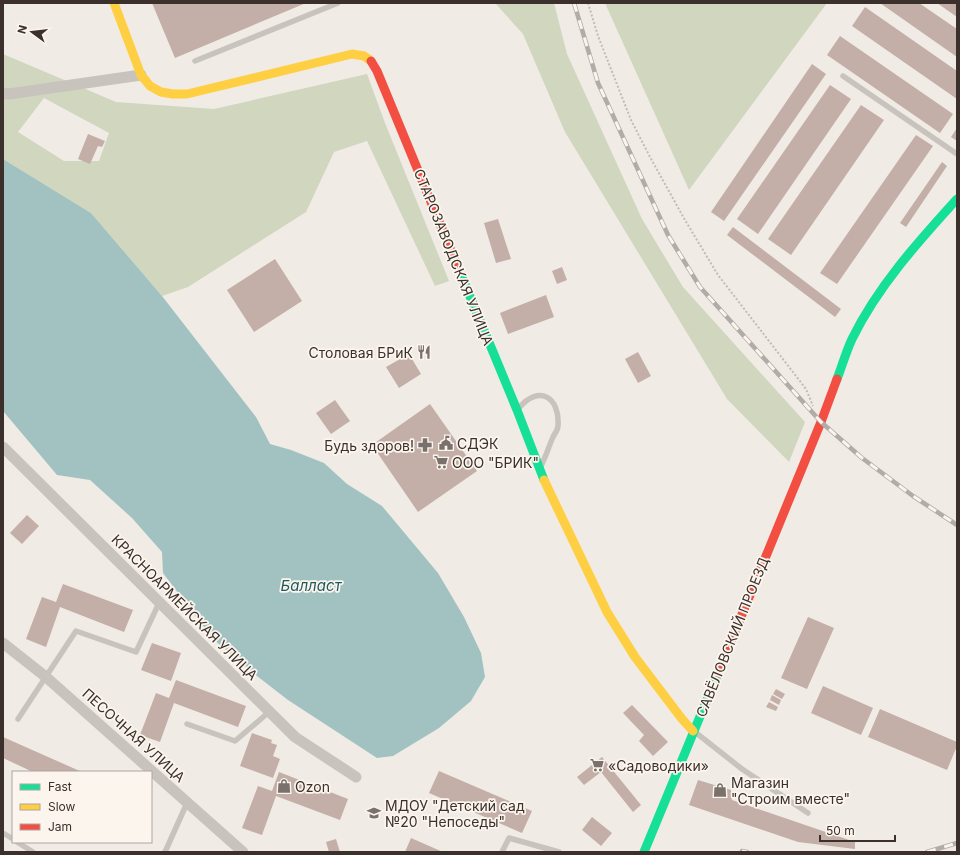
<svg xmlns="http://www.w3.org/2000/svg" width="960" height="855" font-family="Inter,sans-serif">
	<style>
		.green { fill: #d1d6bf; fill-rule: evenodd }
		.water { fill: #a1c2c1 }
		.building { fill: #c3afa7 }
		.lines { fill: none; stroke-linecap: round; stroke-linejoin: round }
		.path { stroke: #c2bbb6; stroke-width: 2; stroke-dasharray: 2 2; stroke-linecap: butt }
		.lane { stroke: #c9c3be; stroke-width: 5.5 }
		.street { stroke: #c9c3be; stroke-width: 11 }
		.fast { stroke: #16e098; stroke-width: 9 }
		.slow { stroke: #ffcf43; stroke-width: 9 }
		.jam { stroke: #f24e42; stroke-width: 9 }
		.rail-casing { stroke: #b1aca8; stroke-width: 4.5 }
		.rail { stroke: #fbf5ee; stroke-width: 3; stroke-dasharray: 9; stroke-linecap: butt }
		.labels { text-anchor: middle; dominant-baseline: central; stroke-width: 3.5; stroke-linejoin: round; paint-order: stroke }
		.street-label { font-size: 14px; fill: #3b302b; stroke: #fbf5ee }
		.poi-label { font-size: 14px; fill: #3b302b; stroke: #fbf5ee; text-anchor: start }
		.water-label { font-size: 15px; font-style: italic; fill: #1f5a5e; stroke: #fbf5ee }
	</style>
	<rect width="100%" height="100%" fill="#f0ebe5"/>
	<!-- green -->
	<path class="green" d="M495,3H554L567,54L642,219L683,287L805,422L789,462L727,399L565,132L523,34Z
		M605,3H827L689,190Z
		M3,54L116,102L214,109L367,74L385,123L449,281L435,286L367,141L334,152L306,212L188,287L162,296L91,213L3,159ZM44,98L109,133L99,161H64L18,132Z"/>
	<!-- water -->
	<path class="water" d="M3,159L91,213L162,296L256,417L270,444L291,450L324,463L347,484L382,506L438,573L464,617L481,653L485,677L471,701L439,728L393,756L377,758L288,700L257,676L213,639L163,573L162,552L132,518L90,480L57,475L3,411Z"/>
	<!-- building -->
	<path class="building" d="M152,3H306L175,58Z
		M880,3H919L957,29V57Z
		M937,3H957V17Z
		M865,7L957,71V99L852,26Z
		M840,36L953,114L940,133L827,55Z
		M812,64L826,74L724,221L711,212Z
		M830,85L851,99L758,234L737,219Z
		M861,105L884,120L791,255L768,239Z
		M957,128V141L951,137Z
		M88,134L105,141L102,147L98,146L90,164L78,159Z
		M916,135L933,146L837,284L820,273Z
		M942,162L947,166L906,227L900,223Z
		M498,219L511,259L496,263L484,223Z
		M733,227L841,309L835,317L727,235Z
		M275,259L302,301L254,332L227,290Z
		M562,267L567,280L557,284L552,271Z
		M546,295L554,317L508,334L500,313Z
		M638,352L651,376L638,383L625,359Z
		M409,354L421,374L399,388L386,367Z
		M335,400L350,421L331,434L316,413Z
		M430,404L477,471L418,512L372,445Z
		M27,515L39,526L22,544L10,533Z
		M63,584L133,610L124,632L60,607L46,647L26,639L42,597L56,602Z
		M808,617L834,628L807,689L781,678Z
		M152,643L181,653L171,681L141,670Z
		M176,680L246,706L238,727L174,703L160,742L140,735L156,693L169,698Z
		M823,686L873,708L861,735L811,713Z
		M776,689L785,694L782,699L773,694Z
		M772,695L781,700L779,705L770,700Z
		M769,702L778,707L776,711L766,707Z
		M632,705L668,742L653,756L639,741L644,735L623,713Z
		M880,709L957,742V746L947,770L868,737Z
		M252,733L272,740L271,743L277,745L273,756L280,759L273,778L240,766Z
		M3,737L82,772H33L3,758Z
		M602,757L641,805L633,812L601,772L584,785L577,777Z
		M439,771L532,811L522,833L429,793Z
		M279,772L348,799L340,820L276,796L262,835L242,828L258,786L272,791Z
		M698,780L731,790L732,800L855,842V849L798,842L689,805Z
		M592,817L612,833L601,846L582,830Z
		M411,838L443,852H405Z
		M336,839L340,852H329L326,842Z"/>
	<g class="lines">
		<!-- path -->
		<path class="path" d="M588,3L598,36L631,120L650,157L685,220L718,275L806,389L813,406"/>
		<!-- lane -->
		<path class="lane" d="M195,61L338,3
			M843,76L957,154
			M519,408C539,384 560,397 558,426C558,430 555,433 553,437C549,446 546,456 541,466
			M18,719L76,631L136,652L159,603
			M187,724L235,741L269,712
			M695,732L742,769L808,813
			M3,833L13,839
			M17,842L33,852
			M165,852L187,803
			M502,852L509,838L559,852"/>
		<!-- street -->
		<path class="street" d="M3,93L9,94L141,75
			M3,447L295,737L356,777
			M3,643L46,677L243,852"/>
		<!-- fast -->
		<path class="fast" d="M457,265L517,410L544,480
			M837,379C842,366 846,352 852,339C878,286 918,242 957,199
			M644,852L718,673"/>
		<!-- slow -->
		<path class="slow" d="M114,3L141,75L146,81L150,86L161,92L173,94H187L352,54L364,56L371,61
			M544,480L607,612L635,657L682,719L693,731"/>
		<!-- jam -->
		<path class="jam" d="M371,61L377,71L457,265
			M718,673L821,422L837,379"/>
		<defs>
			<path id="rail" d="M574,3L598,83L668,235L700,287L821,422L862,458L913,496L957,525
				M742,851L747,852
				M927,852L957,843"/>
		</defs>
		<!-- rail casing -->
		<use href="#rail" class="rail-casing"/>
		<!-- rail -->
		<use href="#rail" class="rail"/>
	</g>
	<!-- icons -->
	<defs>
		<symbol id="restaurant-bare" viewBox="-9 -9 18 18"><path d="M-5-6h1v4h1v-4h1v4h1v-4h1v5L-1.5 .5V6h-2V.5L-5-1ZM5-6V6H3V1.5H1.5Q1.5-4 5-6Z" fill="#7a716c" stroke="#fbf5ee" stroke-width="2.5" paint-order="stroke"/></symbol>
		<symbol id="civic-bare" viewBox="-9 -9 18 18"><path d="M-.6-6.5H3V-4.5H.6V-3L4-1V1h2V6H-6V1h2V-1L-.6-3ZM-1.2 2.5V6h2.4V2.5Z" fill="#7a716c" stroke="#fbf5ee" stroke-width="2.5" paint-order="stroke"/></symbol>
		<symbol id="pharmacy-bare" viewBox="-9 -9 18 18"><path d="M-2-6h4v4h4v4h-4v4h-4v-4h-4v-4h4Z" fill="#7a716c" stroke="#fbf5ee" stroke-width="2.5" paint-order="stroke"/></symbol>
		<symbol id="supermarket-bare" viewBox="-9 -9 18 18"><path d="M-6-5.5h2.5l.6 2H6L4.5 2H-2.5L-4.4-4H-6ZM-1.5 3.2a1.3 1.3 0 1 0 .1 0ZM3 3.2a1.3 1.3 0 1 0 .1 0Z" fill="#7a716c" stroke="#fbf5ee" stroke-width="2.5" paint-order="stroke"/></symbol>
		<symbol id="shop-bare" viewBox="-9 -9 18 18"><path d="M-5-2.5h2.3a2.7 3.5 0 0 1 5.4 0H5L5.5 6h-11ZM-1.5-2.5h3a1.5 2.3 0 0 0-3 0Z" fill="#7a716c" stroke="#fbf5ee" stroke-width="2.5" paint-order="stroke"/></symbol>
		<symbol id="school-bare" viewBox="-9 -9 18 18"><path d="M0-5L7-2L0 1L-7-2ZM-4 1L0 2.5L4 1V4Q0 6-4 4Z" fill="#7a716c" stroke="#fbf5ee" stroke-width="2.5" paint-order="stroke"/></symbol>
	</defs>
	<g fill-rule="evenodd">
		<use href="#restaurant-bare" x="414" y="342" width="20" height="20"/>
		<use href="#civic-bare" x="436" y="433" width="20" height="20"/>
		<use href="#pharmacy-bare" x="415" y="435" width="20" height="20"/>
		<use href="#supermarket-bare" x="431" y="452" width="20" height="20"/>
		<use href="#supermarket-bare" x="587" y="755" width="20" height="20"/>
		<use href="#shop-bare" x="274" y="776" width="20" height="20"/>
		<use href="#shop-bare" x="710" y="780" width="20" height="20"/>
		<use href="#school-bare" x="364" y="803" width="20" height="20"/>
	</g>
	<g class="labels">
		<!-- street labels -->
		<g class="street-label">
			<text transform="translate(454 257) rotate(68)">СТАРОЗАВОДСКАЯ УЛИЦА</text>
			<text transform="translate(185 607) rotate(45)">КРАСНОАРМЕЙСКАЯ УЛИЦА</text>
			<text transform="translate(732 637) rotate(-68)">САВЁЛОВСКИЙ ПРОЕЗД</text>
			<text transform="translate(134 735) rotate(42)">ПЕСОЧНАЯ УЛИЦА</text>
		</g>
		<!-- poi labels -->
		<g class="poi-label">
			<text x="413" y="352" text-anchor="end">Столовая БРиК</text>
			<text x="457" y="443">СДЭК</text>
			<text x="414" y="445" text-anchor="end">Будь здоров!</text>
			<text x="452" y="462">ООО "БРИК"</text>
			<text x="608" y="765">«Садоводики»</text>
			<text x="731" y="782">Магазин<tspan x="731" dy="16">"Строим вместе"</tspan></text>
			<text x="295" y="786">Ozon</text>
			<text x="385" y="805">МДОУ "Детский сад<tspan x="385" dy="16">№20 "Непоседы"</tspan></text>
		</g>
		<!-- water labels -->
		<g class="water-label">
			<text x="311" y="585">Балласт</text>
		</g>
	</g>
	<!-- border -->
	<rect width="960" height="855" fill="none" stroke="#3b302b" stroke-width="8"/>
	<!-- legend -->
	<rect x="12" y="771" width="140" height="72" fill="#fbf5ee" stroke="#aea6a0"/>
	<rect x="20" y="784" width="20" height="6" fill="#16e098" stroke="#aea6a0"/>
	<text x="48" y="791" font-size="12" fill="#3b302b">Fast</text>
	<rect x="20" y="804" width="20" height="6" fill="#ffcf43" stroke="#aea6a0"/>
	<text x="48" y="811" font-size="12" fill="#3b302b">Slow</text>
	<rect x="20" y="824" width="20" height="6" fill="#f24e42" stroke="#aea6a0"/>
	<text x="48" y="831" font-size="12" fill="#3b302b">Jam</text>
	<!-- north arrow -->
	<g transform="translate(32 32) rotate(285)" stroke="#fbf5ee" stroke-width="3" paint-order="stroke">
	<path d="M0-3L7 15L0 10L-7 15Z" fill="#3b302b"/>
	<text y="-6" font-size="11" font-weight="bold" text-anchor="middle" fill="#3b302b">N</text>
	</g>
	<!-- scale -->
	<path d="M820 835v6h75v-6" fill="none" stroke="#3b302b" stroke-width="2"/>
	<text x="826" y="835" font-size="12" fill="#3b302b" stroke="#fbf5ee" stroke-width="3" paint-order="stroke">50 m</text>
</svg>
